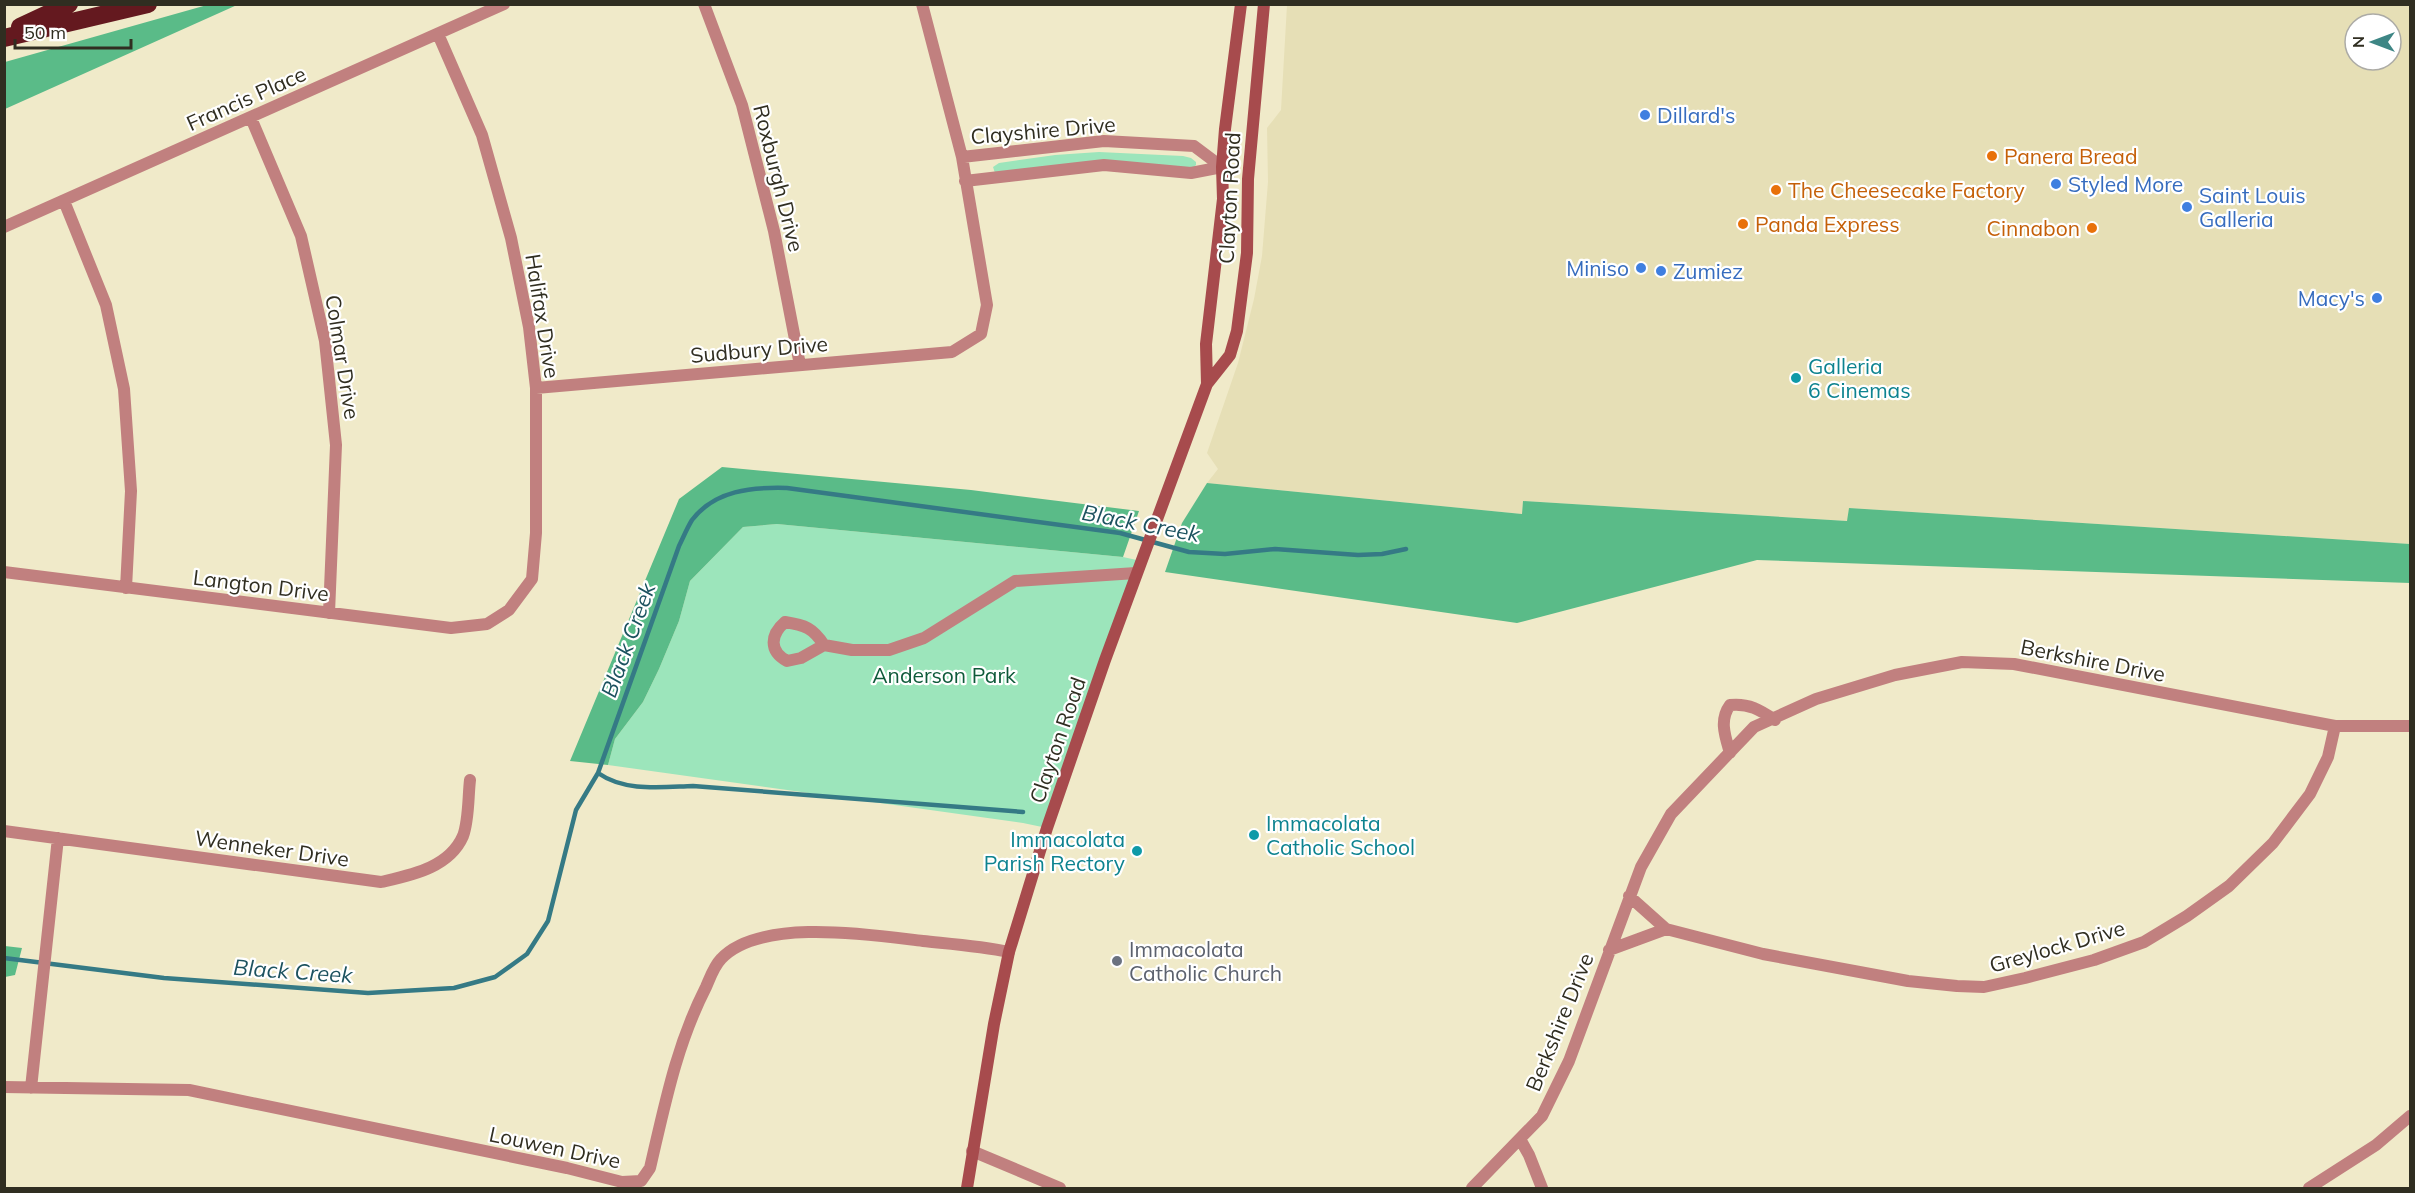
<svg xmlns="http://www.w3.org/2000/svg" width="2415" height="1193" font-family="Mulish,sans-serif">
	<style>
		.built { fill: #e6dfb6; fill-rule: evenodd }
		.green { fill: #9ce5bb }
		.forest { fill: #5abb88 }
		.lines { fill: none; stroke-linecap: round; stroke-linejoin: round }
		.stream { stroke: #357a85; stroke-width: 4.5 }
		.minor { stroke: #c1807f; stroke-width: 12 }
		.secondary { stroke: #a74b4d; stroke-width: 12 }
		.motorway { stroke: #64191f; stroke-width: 18 }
		.shop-dot { fill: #3f7fe0; stroke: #fff; stroke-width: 2 }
		.food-dot { fill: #e8710a; stroke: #fff; stroke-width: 2 }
		.culture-dot { fill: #0f9aa8; stroke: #fff; stroke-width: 2 }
		.worship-dot { fill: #6b7280; stroke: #fff; stroke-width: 2 }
		.labels { text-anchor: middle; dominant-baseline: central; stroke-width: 4.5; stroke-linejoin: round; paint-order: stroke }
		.street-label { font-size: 21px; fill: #302e21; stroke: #fff }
		.shop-label { font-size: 21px; fill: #366cbe; stroke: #fff; text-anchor: start }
		.food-label { font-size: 21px; fill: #c56008; stroke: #fff; text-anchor: start }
		.culture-label { font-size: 21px; fill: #0d838f; stroke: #fff; text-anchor: start }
		.park-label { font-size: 21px; fill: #0e5a39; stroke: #fff }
		.worship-label { font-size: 21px; fill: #5b616d; stroke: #fff; text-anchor: start }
		.water-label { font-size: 22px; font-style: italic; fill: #1c525f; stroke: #fff }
	</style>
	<rect width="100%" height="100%" fill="#f0eac9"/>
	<!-- built -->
	<path class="built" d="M1287,5H2410V544L1849,508L1848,521L1523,501L1522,514L1207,483L1218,469L1207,453L1238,363L1254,299L1262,256L1268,182L1267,128L1281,110ZM2355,24H2391V60H2355Z"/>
	<!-- green -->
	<path class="green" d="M1099,152L1183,156L1191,158L1196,162V165L1193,168L995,173L993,167L999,163L1055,155Z
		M777,524L1123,557L1141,561L1047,828L1023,823L608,765L615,739L643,702L659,669L679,621L690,581L743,527Z"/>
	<!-- forest -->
	<path class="forest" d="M207,5H237L5,109V62Z
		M722,467L971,490L1139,511L1123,557L777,524L743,527L690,581L679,621L659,669L643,702L615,739L608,765L570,761L679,499Z
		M1207,483L1522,514L1523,501L1847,521L1849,508L2410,544V583L1757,560L1517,623L1165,572L1182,523Z
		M5,946L22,948L15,975L5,977Z"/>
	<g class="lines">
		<!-- stream -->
		<path class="stream" d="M598,773C625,792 661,787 693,786L1023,812
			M4,958L164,978L368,993L454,988L495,977L527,954L548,921L576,810L598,773L679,546C683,538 687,528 692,520C715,490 752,487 787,488L1120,533L1189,552L1225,554L1275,549L1358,555L1382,554L1406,549"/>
		<!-- minor -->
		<path class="minor" d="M704,4L742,105L774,231L800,365
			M251,118L301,236L325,341L336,445L329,613
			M962,157L1104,141L1194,146L1222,167
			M965,181L1104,165L1191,173L1222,167
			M64,201L106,305L124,389L131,491L126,588
			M4,227L504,4
			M536,388L952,352L981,334L987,305L962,157L922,4
			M4,572L451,628L487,624L509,610L532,579L536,533V388L529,327L511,238L482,135L438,34
			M824,645C813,628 805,625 785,622C770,635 769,651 787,661L801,658L824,645L852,650H889L924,638L1015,581L1136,573
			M1730,753C1725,736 1719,720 1730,705C1749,703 1760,710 1775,720
			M4,831L381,882C411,875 449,868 463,836C469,820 468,797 470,780
			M1629,896L1666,929L1763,954L1908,981L1957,986L1984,987L2025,978L2094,960L2144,942L2187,916L2229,886L2273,843L2310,794L2328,757L2335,726
			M1609,950L1666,929
			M4,1087L189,1090L567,1168L622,1182L641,1181L650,1168C665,1104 676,1046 706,987C710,978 714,966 721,959C760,917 872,935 923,941C952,944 981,946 1009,952
			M31,1088L58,838
			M1520,1139L1529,1155L1542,1188
			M972,1151L1060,1188
			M1472,1188L1542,1116L1569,1061L1641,867L1671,814L1754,727L1816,699L1895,675L1962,662L2014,664L2335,726H2410
			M2309,1188L2376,1145L2410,1116"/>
		<!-- secondary -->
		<path class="secondary" d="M1207,384L1230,355L1237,331L1247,253L1248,179L1264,4
			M967,1188L994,1024L1009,952L1047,828L1105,660L1207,384L1206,344L1223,199L1222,167L1225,129L1241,4"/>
		<!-- motorway -->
		<path class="motorway" d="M20,27L69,4
			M4,38L148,4"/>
	</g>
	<!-- markers -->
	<g class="shop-dot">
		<circle cx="1645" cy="115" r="6"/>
		<circle cx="2056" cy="184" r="6"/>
		<circle cx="2187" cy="207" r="6"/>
		<circle cx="1641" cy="268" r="6"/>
		<circle cx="1661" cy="271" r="6"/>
		<circle cx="2377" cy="298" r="6"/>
	</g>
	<g class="food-dot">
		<circle cx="1992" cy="156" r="6"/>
		<circle cx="1776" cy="190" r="6"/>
		<circle cx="1743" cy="224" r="6"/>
		<circle cx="2092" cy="228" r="6"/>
	</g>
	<g class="culture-dot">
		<circle cx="1796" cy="378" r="6"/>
		<circle cx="1254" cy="835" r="6"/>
		<circle cx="1137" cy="851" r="6"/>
	</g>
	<circle class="worship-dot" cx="1117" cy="961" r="6"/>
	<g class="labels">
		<!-- street labels -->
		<g class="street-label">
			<text transform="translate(246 98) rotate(-24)">Francis Place</text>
			<text transform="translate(1043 130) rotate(-5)">Clayshire Drive</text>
			<text transform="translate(779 178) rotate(76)">Roxburgh Drive</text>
			<text transform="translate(1229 198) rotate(-87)">Clayton Road</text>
			<text transform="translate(543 316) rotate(81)">Halifax Drive</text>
			<text transform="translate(759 349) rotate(-5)">Sudbury Drive</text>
			<text transform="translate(343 357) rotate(81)">Colmar Drive</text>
			<text transform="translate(261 585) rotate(7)">Langton Drive</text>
			<text transform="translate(2093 660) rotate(11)">Berkshire Drive</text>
			<text transform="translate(1057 740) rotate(-71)">Clayton Road</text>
			<text transform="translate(272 848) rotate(8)">Wenneker Drive</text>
			<text transform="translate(2057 946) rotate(-16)">Greylock Drive</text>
			<text transform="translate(1559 1022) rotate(-68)">Berkshire Drive</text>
			<text transform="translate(555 1147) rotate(12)">Louwen Drive</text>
		</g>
		<!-- shop labels -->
		<g class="shop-label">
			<text x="1657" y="115">Dillard's</text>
			<text x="2068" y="184">Styled More</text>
			<text x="2199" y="195">Saint Louis<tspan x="2199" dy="24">Galleria</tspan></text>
			<text x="1629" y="268" text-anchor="end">Miniso</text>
			<text x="1673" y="271">Zumiez</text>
			<text x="2365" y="298" text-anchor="end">Macy's</text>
		</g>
		<!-- food labels -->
		<g class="food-label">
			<text x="2004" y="156">Panera Bread</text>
			<text x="1788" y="190">The Cheesecake Factory</text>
			<text x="1755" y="224">Panda Express</text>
			<text x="2080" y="228" text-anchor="end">Cinnabon</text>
		</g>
		<!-- culture labels -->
		<g class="culture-label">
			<text x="1808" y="366">Galleria<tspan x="1808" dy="24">6 Cinemas</tspan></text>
			<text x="1266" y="823">Immacolata<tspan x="1266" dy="24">Catholic School</tspan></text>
			<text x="1125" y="839" text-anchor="end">Immacolata<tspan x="1125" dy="24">Parish Rectory</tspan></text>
		</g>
		<!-- park labels -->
		<g class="park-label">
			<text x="944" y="675">Anderson Park</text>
		</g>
		<!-- worship labels -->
		<g class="worship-label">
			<text x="1129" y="949">Immacolata<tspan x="1129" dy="24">Catholic Church</tspan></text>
		</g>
		<!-- water labels -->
		<g class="water-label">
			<text transform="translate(1141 523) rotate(11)">Black Creek</text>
			<text transform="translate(628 640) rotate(-70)">Black Creek</text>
			<text transform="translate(293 971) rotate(4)">Black Creek</text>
		</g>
	</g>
	<!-- border -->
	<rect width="2415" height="1193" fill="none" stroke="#302e21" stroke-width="12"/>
	<!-- north arrow -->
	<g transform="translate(2373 42) rotate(270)"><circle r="28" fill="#ffffff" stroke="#acaba6" stroke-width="1.5"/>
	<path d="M0-4.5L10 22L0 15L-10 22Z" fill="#3e8685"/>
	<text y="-9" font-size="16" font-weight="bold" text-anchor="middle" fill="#302e21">N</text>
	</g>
	<!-- scale -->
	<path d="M15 39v9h116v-9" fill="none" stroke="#302e21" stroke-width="3"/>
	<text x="24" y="39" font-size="18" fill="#302e21" stroke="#ffffff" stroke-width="4.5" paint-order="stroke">50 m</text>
</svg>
